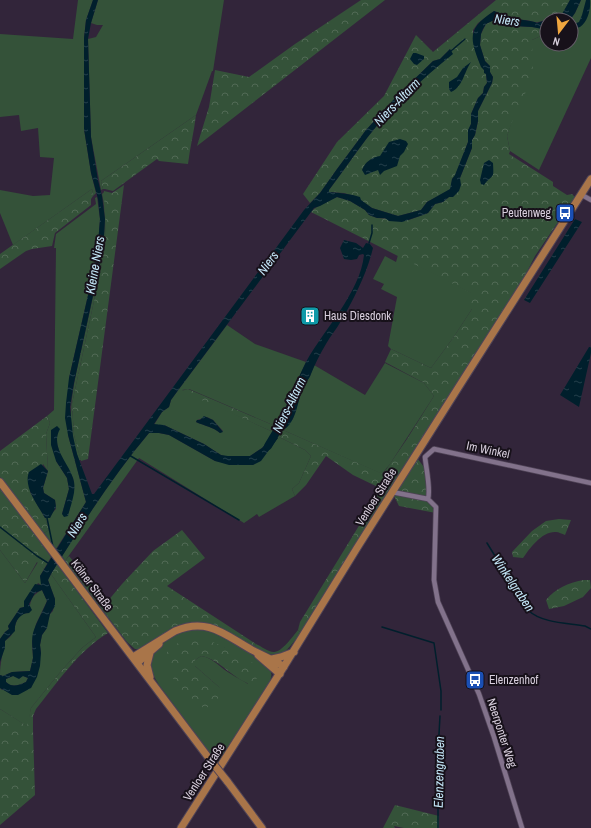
<svg xmlns="http://www.w3.org/2000/svg" width="591" height="828" font-family="'Archivo Narrow',sans-serif">
	<style>
		.grass { fill: #345239; fill-rule: evenodd }
		.forest { fill: url(#forest-crowns) }
		.water { fill: url(#water-ripples); fill-rule: evenodd }
		.lines { fill: none; stroke-linecap: round; stroke-linejoin: round }
		.stream { stroke: #001f2c; stroke-width: 1.5 }
		.river { stroke: #001f2c; stroke-width: 8 }
		.minor-casing { stroke: #4f4356; stroke-width: 6 }
		.primary-casing { stroke: #4f4356; stroke-width: 9 }
		.minor { stroke: #82728b; stroke-width: 4.5 }
		.primary { stroke: #a97549; stroke-width: 7 }
		.primary-bridge-casing { stroke: #4f4356; stroke-width: 9; stroke-linecap: butt }
		.primary-bridge { stroke: #a97549; stroke-width: 7 }
		.labels { text-anchor: middle; dominant-baseline: central; stroke-width: 4; stroke-linejoin: round; paint-order: stroke }
		.poi-label { font-size: 12px; fill: #d8cfdd; stroke: #17111a; text-anchor: start }
		.street-label { font-size: 12px; fill: #d8cfdd; stroke: #17111a }
		.water-label { font-size: 13px; font-style: italic; fill: #c3e6f7; stroke: #17111a }
	</style>
	<defs>
		<pattern id="forest-crowns" width="20" height="18" patternUnits="userSpaceOnUse"><rect width="20" height="18" fill="#345239"/><path d="M2 6a3 3 0 1 1 6 0M12 15a3 3 0 1 1 6 0" fill="none" stroke="#516a55"/></pattern>
		<pattern id="water-ripples" width="26" height="14" patternUnits="userSpaceOnUse"><rect width="26" height="14" fill="#001f2c"/><path d="M2 4q2-2 4 0t4 0M15 11q2-2 4 0t4 0" fill="none" stroke="#243e4a"/></pattern>
	</defs>
	<rect width="100%" height="100%" fill="#32253a"/>
	<!-- grass -->
	<path class="grass" d="M78,0H93L86,20L84,38V129L91,173L96,193L93,196L92,189L13,245L0,213V190L33,196L50,195L54,158L40,157L38,128L21,131L19,115L0,117V34L73,39Z
		M98,0H224L213,71H212L196,115L101,181L103,189L101,190L91,137L88,39L96,37L103,25H97L91,23Z
		M581,0H591V58L539,170L510,151L507,136L532,56V40L547,33V44H571V20H570L575,13Z
		M105,191L106,239L103,259L72,404L74,435L81,460H79C64,420 73,387 82,347C87,324 92,301 97,278C103,251 108,221 102,194Z
		M97,197L100,219L97,256L69,378L68,435L86,502L56,549L44,533L49,530L45,518H50L51,514L56,509L55,500L44,493L43,488L48,471L46,434L50,423L47,416L54,410L56,248H54L56,234L96,204L95,198ZM57,426L58,432L56,439L60,455L73,478L74,488L69,512L62,514L69,489L67,478L56,461Z
		M398,255L472,293V309L453,338L431,368L391,349L388,346L397,297L381,289L384,284L373,279L385,256L396,262Z
		M227,325L255,344L306,362L283,413L275,426L189,389L182,390L271,431V433L305,450L311,456L299,483L292,489L295,496L259,517L257,514L244,523L139,458L65,561L62,556C89,514 116,472 149,433H159L169,435L215,461L253,465L278,438L273,436L262,448L250,456L228,457L221,455L204,444L164,425H154L162,412L169,407L171,400L179,389ZM207,417L213,420L223,431L220,433C213,427 205,426 196,422L197,420Z
		M385,363L424,383L434,396L390,464L382,474L283,430L293,419L302,388L310,376L314,365L365,395Z
		M0,550L25,583L38,562L44,569L40,576L42,583L41,585L38,583L24,607L20,608L8,626L9,629L5,632L0,639Z
		M51,574L96,637L82,648L62,670L31,708L28,727L0,709V688L2,690L31,688L41,653L40,645L42,635L47,628V623L50,614L53,611L55,599L48,580Z
		M42,590L47,601L36,624L32,642L33,658L30,671L12,672L3,676L0,675C0,663 3,653 5,641C7,639 11,637 12,634C17,625 15,613 29,613C30,602 31,595 42,590Z
		M192,629H206L220,634L266,664C272,671 273,674 269,684L218,764L159,685C155,678 150,671 150,662C150,654 167,639 174,635C180,632 186,631 192,629ZM224,647L248,684C242,680 237,678 231,674C220,668 214,658 201,656L195,660V666L220,688L166,653Z
		M298,630L301,633C283,655 281,662 254,647L256,644C261,646 268,652 274,652C282,652 293,636 298,630Z
		M13,676H23L28,678L26,682C19,685 12,688 6,682V679Z"/>
	<!-- forest -->
	<path class="forest" d="M361,0H385L197,146L209,107L215,70L249,77L295,44Z
		M496,0H570L562,15L554,20C547,18 544,21 538,22C534,23 529,20 525,20C514,19 505,15 494,11L478,23L473,30V39L478,59L486,74L487,83L484,87L483,93L478,98L471,114V124L468,131V142L455,176L452,179L451,189L427,202L421,210L398,216L372,208L354,196L344,193L329,192V190C342,173 354,155 367,138C391,107 422,79 452,54L450,49L440,59L433,61L396,97L366,130L337,169L320,193L310,203L303,194L337,142L384,96L416,35L433,52Z
		M497,20L514,26L547,28V33L532,40L533,77L513,119L507,136L510,151L509,154L553,182V186L567,195L572,194L575,197L535,256L509,307L415,455L426,470L428,499L436,507V513L399,506L392,492L301,633L298,630L300,622L368,511L380,488L353,475L326,456L306,485L295,496L292,489L299,483L311,456L305,450L271,433V431L181,391L188,389L275,426L276,429L280,432L283,430L383,474L407,439L434,396L424,383L385,362L391,349L431,368L453,338L472,309L464,301L471,293L311,212C316,206 330,200 337,197L350,201L365,210L369,215L377,218L409,220L428,213L435,204L443,202L449,197L460,178L472,148V140L475,135L478,121V111L492,83L493,77L490,72V66L485,61L480,45L481,34L486,24L492,21Z
		M196,115C194,132 190,147 188,164L159,161L157,159L113,191L105,189H103L101,181Z
		M124,185L88,459L81,461L74,435L72,404L103,259L106,239L104,191L112,193Z
		M92,189L93,196L91,199V205L55,233L52,246L32,249L26,251L0,269V254Z
		M47,416L50,423L46,434L48,471L43,464L30,492L45,518L49,530L44,533L40,530L0,477V451Z
		M0,486L51,557L44,569L37,562L25,583L0,550Z
		M559,519L571,520L565,535C562,534 559,532 556,532C542,531 530,548 523,558L513,557L512,552L532,531L546,521Z
		M182,530L205,558L167,586L256,644L254,647C231,633 204,613 176,627C164,634 152,642 141,649H135L127,642L65,561L69,556L107,602L122,584L153,551Z
		M57,564L108,633C78,651 58,682 36,709L33,716V730L35,795L0,825V709L27,726L31,708L62,670L82,648L96,637L51,574Z
		M583,580H590L591,588L583,597L564,606L549,609L546,600C556,588 568,583 583,580Z
		M195,637C214,641 227,648 244,658C247,660 253,662 255,665C259,671 257,680 254,685C233,681 221,659 201,656L195,660V666L220,688L221,693L217,700L205,709C183,691 169,684 166,653C175,644 182,639 195,637Z
		M395,805L439,816V828H404L394,826L395,828H383Z"/>
	<!-- water -->
	<path class="water" d="M93,0H98L91,23L88,39L91,137L98,180L102,196L105,219L104,237L101,259L74,383L70,407L73,436L77,454L92,494H94L304,210L320,193L337,169L366,130L396,97L433,61L440,59L450,49L453,54C422,79 391,107 367,138C354,155 342,173 329,190V192C340,193 351,194 360,197L361,200L372,208L398,216L421,210L427,202L450,189L452,179L455,175L468,142V130L471,124V114L478,98L483,93L484,87L487,83L486,74L484,73V70L481,67C470,39 466,29 494,11C503,14 510,17 518,19C525,21 531,20 537,23L549,19L554,20L559,14H562L570,0H581L575,13L570,20H547V28L542,29L532,27L514,26L497,20L492,21L486,24L483,29L481,34L480,45L485,61L490,66V72L493,77L492,83L478,111V121L475,135L472,140V148L460,178L461,185L459,191L453,197H449L443,202L435,204L428,213L423,215L402,222L389,221L385,218H377L369,215L365,210L350,201L337,197L320,206L314,208L179,389L171,400L169,407L162,412L154,424L164,425L204,444L221,455L228,456H250L262,448L273,436L278,438L261,461L253,465H229L215,461L169,435L159,433H149C112,477 81,526 51,574L48,580L55,599V606L50,614L47,628L42,635L40,645L41,653L40,666L37,677L31,688L18,695H12L0,688V675L3,676L12,672L30,671C31,667 32,662 33,658C33,650 31,641 33,633C36,622 43,612 47,601L42,590L35,593L29,604L32,610L29,613C20,613 14,622 15,631L5,641V648L0,662V639L5,632L9,629L8,626L20,608L24,607V601L35,584L41,585L40,576L86,502L68,435L65,418L66,403L69,378L97,256L100,219L98,199L91,173L84,129V38L86,20ZM13,676L19,679L23,676L28,678L26,682C19,685 12,688 6,682V679Z
		M586,0H590C591,8 588,22 580,27C578,28 574,28 571,30L574,24L579,22L582,15Z
		M413,53H416L424,56V59L417,65L414,64L410,59Z
		M471,62C464,72 463,87 451,92L449,89V82L457,77L463,68Z
		M400,139L406,141L408,144L404,152L400,156L397,166L384,171L380,175L378,170L365,175L362,170C365,162 372,157 380,156L389,142Z
		M489,160L493,163C494,181 493,173 484,185L481,184L480,180L484,163Z
		M575,219L582,222L530,303L524,300Z
		M344,240L356,243L363,248L366,243L370,244L373,248C367,273 354,299 341,321C337,329 330,336 326,344C320,354 315,364 311,374C309,380 304,384 302,390C297,404 296,425 280,432L276,429L275,426C289,406 295,383 306,362C324,329 360,293 364,255L363,254L359,255L357,259L351,260L344,259L340,248Z
		M589,347H591V353L579,407L560,395Z
		M204,416L213,420L223,432L220,433C213,427 205,426 196,422L197,420H200Z
		M57,426L60,429C50,447 68,462 73,478C77,489 72,501 69,512L68,516L64,517L62,514L69,489L67,478L56,461L51,445V430Z
		M41,464L48,471L43,488L44,493L55,500L56,507L50,518H45C38,505 23,487 29,472Z"/>
	<g class="lines">
		<!-- stream -->
		<path class="stream" d="M451,51L465,39
			M369,243L372,233V225
			M129,455L239,520
			M47,518L53,547
			M0,527L37,556L48,563
			M487,543L529,611C542,623 568,623 585,626L591,629
			M382,627L434,643L441,691V710
			M438,828V752L440,716"/>
		<!-- river -->
		<path class="river" d="M268,446L283,421"/>
		<defs>
			<path id="minor" d="M582,195L591,200
				M392,492L428,499L436,507L434,580L438,602L479,694L494,737L522,828
				M428,499C431,490 426,468 425,457L434,449L591,483"/>
			<path id="primary" d="M0,482L211,761
				M150,653L147,665L150,677
				M258,655L280,674
				M133,657L175,631C208,617 225,635 252,650C263,656 274,660 284,667
				M272,659L281,657L294,652
				M137,663L159,644
				M227,781L262,828
				M181,828L283,668L357,548L458,388L591,179"/>
		</defs>
		<!-- minor casing -->
		<use href="#minor" class="minor-casing"/>
		<!-- primary casing -->
		<use href="#primary" class="primary-casing"/>
		<!-- minor -->
		<use href="#minor" class="minor"/>
		<!-- primary -->
		<use href="#primary" class="primary"/>
		<defs>
			<path id="primary-bridge" d="M211,761L227,781"/>
		</defs>
		<!-- primary-bridge casing -->
		<use href="#primary-bridge" class="primary-bridge-casing"/>
		<!-- primary-bridge -->
		<use href="#primary-bridge" class="primary-bridge"/>
	</g>
	<!-- icons -->
	<defs>
		<symbol id="bus-square" viewBox="-11 -11 22 22"><rect x="-9" y="-9" width="18" height="18" rx="4" fill="#1a4fb4" stroke="#17111a"/><path d="M-5-6H5V4H4V6H2V4H-2V6H-4V4H-5ZM-3.5-4V0h7V-4ZM-3.5 1.2v1.5H-2V1.2ZM2 1.2v1.5H3.5V1.2Z" fill="#fff"/></symbol>
		<symbol id="building-square" viewBox="-11 -11 22 22"><rect x="-9" y="-9" width="18" height="18" rx="4" fill="#0f9aa8" stroke="#17111a"/><path d="M-4-6H4V6H1V3H-1V6H-4ZM-2.5-4.3h1.7v1.8h-1.7ZM.8-4.3h1.7v1.8H.8ZM-2.5-1h1.7V.8h-1.7ZM.8-1h1.7V.8H.8Z" fill="#fff"/></symbol>
	</defs>
	<g fill-rule="evenodd">
		<use href="#bus-square" x="554" y="202" width="22" height="22"/>
		<use href="#building-square" x="299" y="305" width="22" height="22"/>
		<use href="#bus-square" x="464" y="669" width="22" height="22"/>
	</g>
	<g class="labels">
		<!-- poi labels -->
		<g class="poi-label">
			<text x="551" y="213" text-anchor="end">Peutenweg</text>
			<text x="324" y="316">Haus Diesdonk</text>
			<text x="489" y="680">Elenzenhof</text>
		</g>
		<!-- street labels -->
		<g class="street-label">
			<text transform="translate(488 450) rotate(12)">Im Winkel</text>
			<text transform="translate(376 497) rotate(-58)">Venloer Straße</text>
			<text transform="translate(92 585) rotate(53)">Kölner Straße</text>
			<text transform="translate(502 733) rotate(72)">Neerponter Weg</text>
			<text transform="translate(204 772) rotate(-57)">Venloer Straße</text>
		</g>
		<!-- water labels -->
		<g class="water-label">
			<text transform="translate(507 20) rotate(8)">Niers</text>
			<text transform="translate(397 102) rotate(-46)">Niers-Altarm</text>
			<text transform="translate(268 263) rotate(-53)">Niers</text>
			<text transform="translate(95 265) rotate(-80)">Kleine Niers</text>
			<text transform="translate(289 405) rotate(-64)">Niers-Altarm</text>
			<text transform="translate(77 525) rotate(-58)">Niers</text>
			<text transform="translate(513 583) rotate(56)">Winkelgraben</text>
			<text transform="translate(439 772) rotate(-89)">Elenzengraben</text>
		</g>
	</g>
	<!-- north arrow -->
	<g transform="translate(559 32) rotate(196)"><circle r="19" fill="#17111a" stroke="#645d68"/>
	<path d="M0-3L7 15L0 10L-7 15Z" fill="#f0a63f"/>
	<text y="-6" font-size="11" font-weight="bold" text-anchor="middle" fill="#d8cfdd">N</text>
	</g>
</svg>
